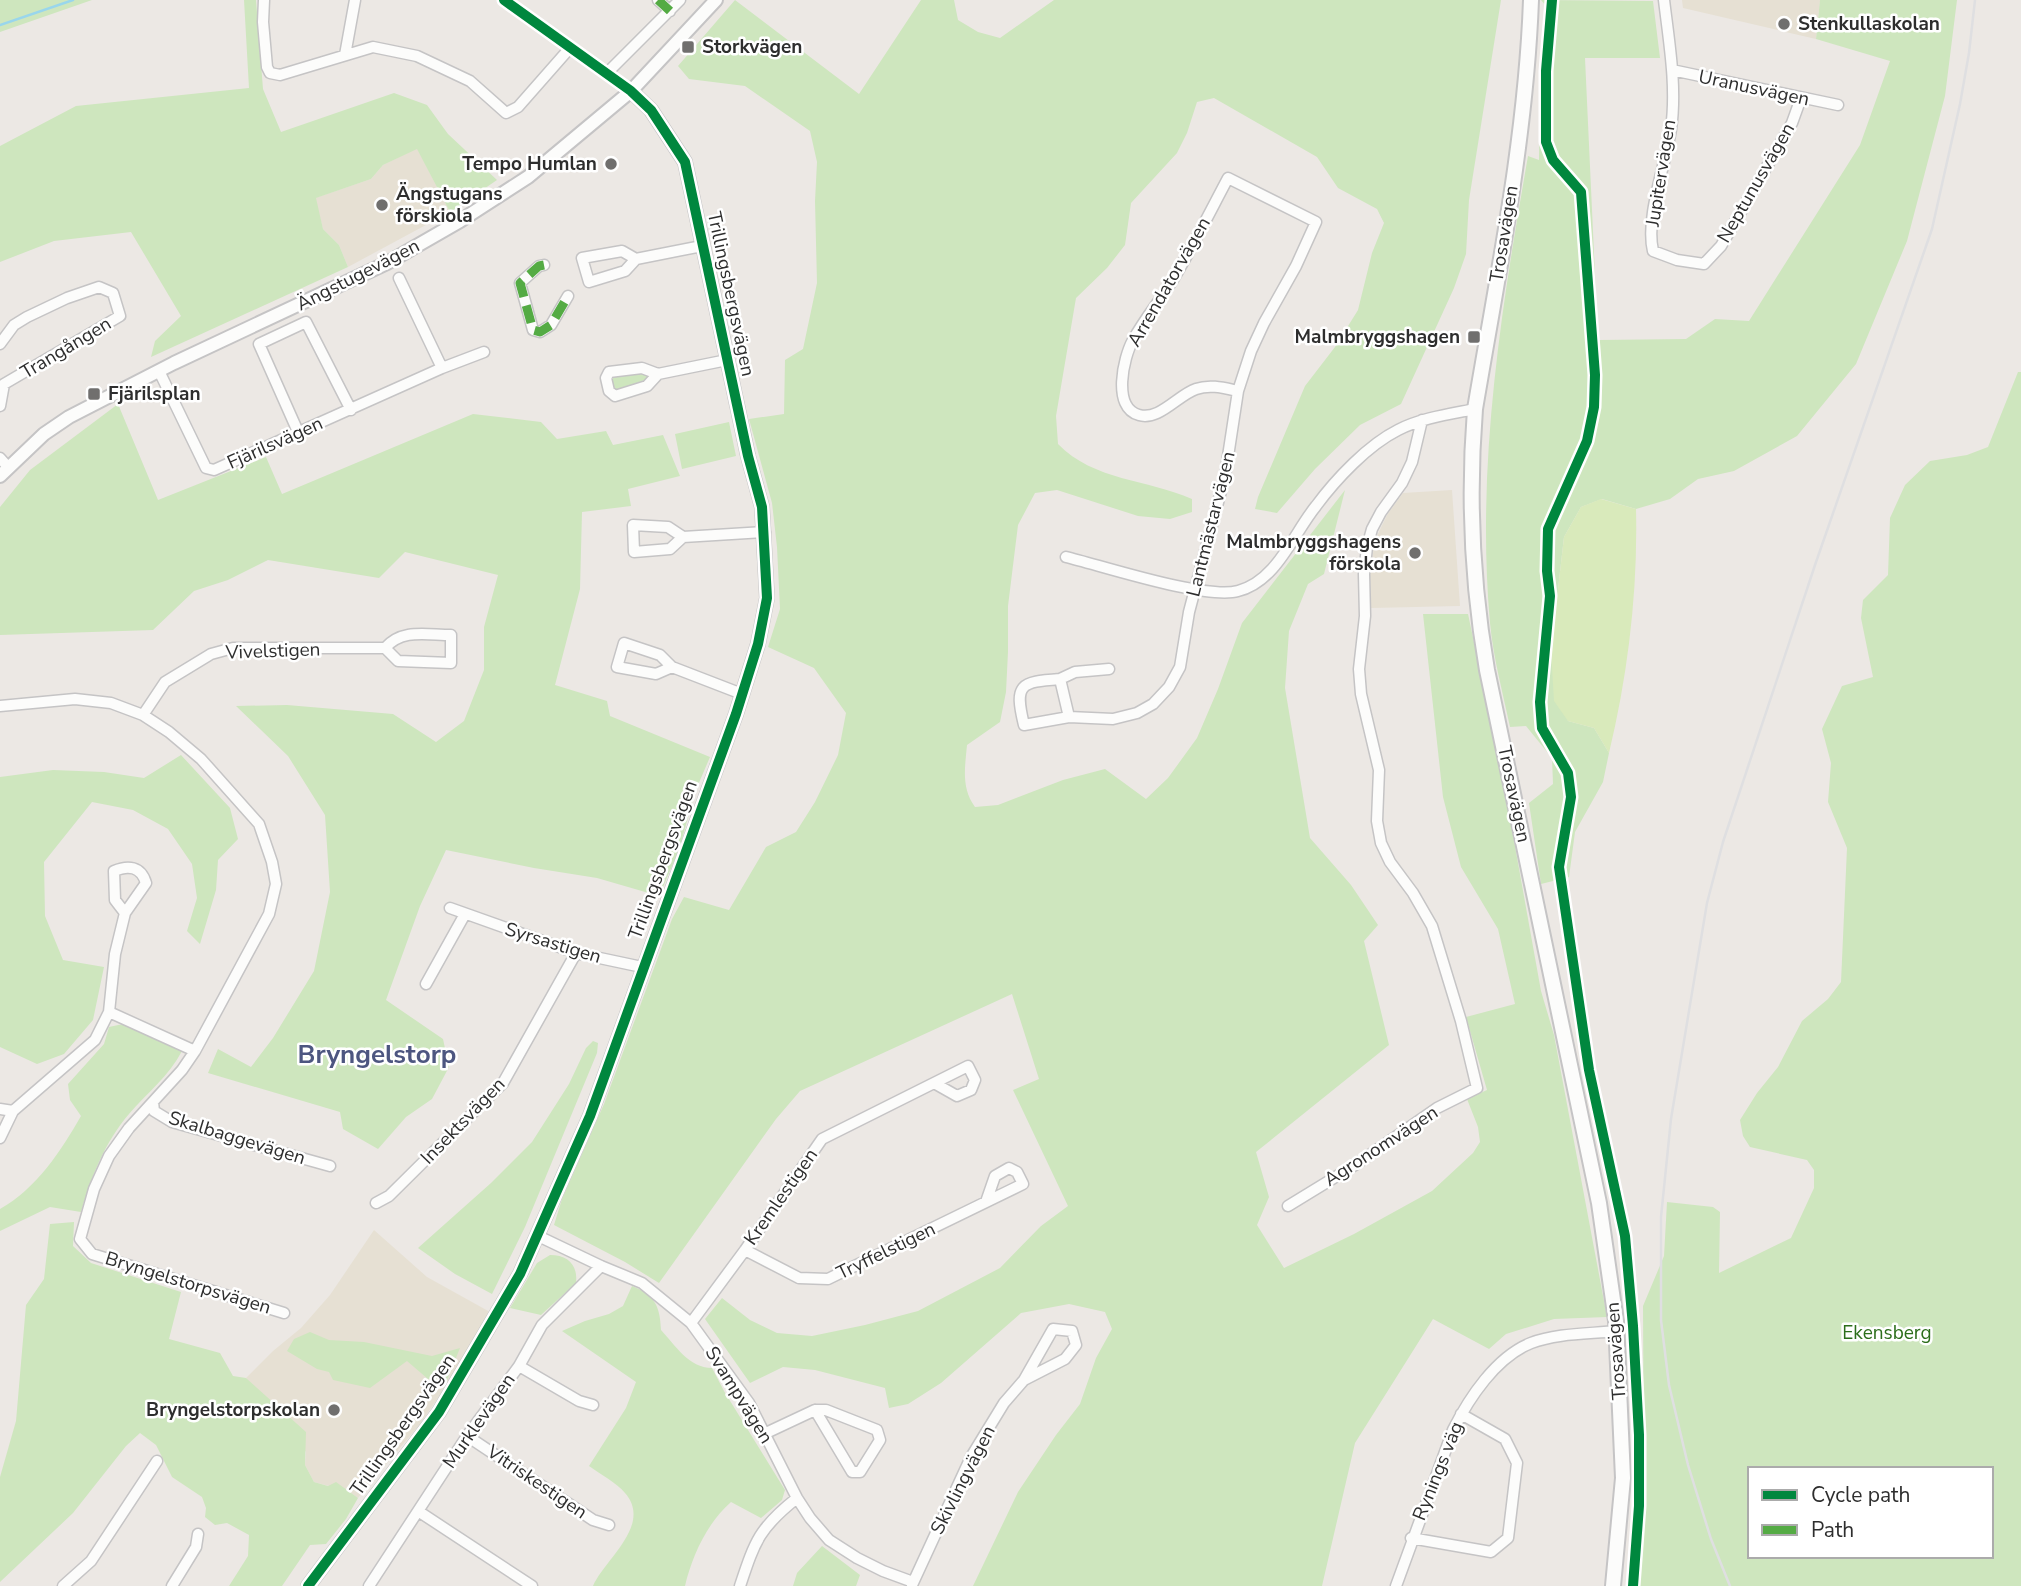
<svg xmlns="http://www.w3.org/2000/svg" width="2021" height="1586" font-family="'Nunito Sans',sans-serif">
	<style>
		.education { fill: #e6e0d3 }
		.green { fill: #cee6be; fill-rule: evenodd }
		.pitch { fill: #d9eabb }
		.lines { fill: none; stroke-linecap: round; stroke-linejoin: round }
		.stream { stroke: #99d6ec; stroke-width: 2.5 }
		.minor-casing { stroke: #c5c4c5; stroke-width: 13 }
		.tertiary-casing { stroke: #c5c4c5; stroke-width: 16 }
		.secondary-casing { stroke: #c5c4c5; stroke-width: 18 }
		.minor { stroke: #fcfcfb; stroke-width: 10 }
		.tertiary { stroke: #fcfcfb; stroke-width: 12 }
		.secondary { stroke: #fcfcfb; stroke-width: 14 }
		.rail { stroke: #dfdfe1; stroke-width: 2.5 }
		.quiet { stroke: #54ab44; stroke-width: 9; stroke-dasharray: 18 9; stroke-linecap: butt }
		.cycleway-casing { stroke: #fff; stroke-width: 15 }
		.cycleway { stroke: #00873e; stroke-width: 10 }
		.poi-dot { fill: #706f6e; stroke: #fff; stroke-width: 2.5 }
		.labels { text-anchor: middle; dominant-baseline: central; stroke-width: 5; stroke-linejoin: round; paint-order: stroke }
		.poi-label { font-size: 19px; font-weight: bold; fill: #2e2e2e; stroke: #fff; text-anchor: start }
		.street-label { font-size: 19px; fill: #2e2e2e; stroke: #fff }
		.park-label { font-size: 19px; fill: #2c6e1b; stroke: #fff }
		.district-label { font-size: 26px; font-weight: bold; fill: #4d5680; stroke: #fff }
	</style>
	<rect width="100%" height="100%" fill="#ece8e4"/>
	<!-- education -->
	<path class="education" d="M1682,0H1820L1816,39L1683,8Z
		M417,148L450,212L348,267L339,245L323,229L315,198L371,179L383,165Z
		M1452,490L1460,606L1371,608L1370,568L1376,538L1387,515L1403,493Z
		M374,1230L427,1277L490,1312L455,1373L420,1424L358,1498L348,1491L314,1482L305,1465L306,1452L246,1378L273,1351L301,1328L330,1295Z"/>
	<!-- green -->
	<path class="green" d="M0,0H92L0,32Z
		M244,0H256L263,89L281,132L394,93L427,105L448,134L497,180L450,212L417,149L383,165L371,179L316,198L323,229L339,245L348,267L151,357L155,341L181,316L131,232L54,241L0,262V146L76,106L249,88Z
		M735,0L859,94L921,0H954L958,20L978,32L1000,38L1054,0H1501L1469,200L1466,254L1454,288L1401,404L1360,425L1315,469L1277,513L1255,509L1258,497L1305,386L1335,347L1358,310L1372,253L1384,223L1377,209L1338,188L1317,157L1214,98L1197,102L1187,133L1177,153L1131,203L1125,245L1107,268L1076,298L1056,416L1058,444C1094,481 1147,479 1192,499V512L1170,519L1138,516L1057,490L1035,493L1018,525L1008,606V652L1006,692L1000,722L967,745C965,767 961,788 975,807L998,805L1063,780L1105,769L1146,799L1168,778L1197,738L1218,689L1242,623L1345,490L1324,574L1308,584L1289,631L1285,688L1310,838L1351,885L1378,925L1364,941L1389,1045L1256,1152L1269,1197L1257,1225L1284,1268L1354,1234L1432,1191L1473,1153L1480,1142L1478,1127L1467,1099L1487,1090L1466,1017L1515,1004L1498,929L1461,867L1443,797L1423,614H1468L1502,774L1541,991L1554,1035L1607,1317L1554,1319L1506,1334L1489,1349L1433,1319L1355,1443L1322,1586H973L1018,1492L1056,1435L1080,1404L1096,1358L1112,1329L1105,1312L1069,1304L1021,1313L941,1383L908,1404L889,1408L885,1388L815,1370L783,1367L750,1383L705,1319L722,1298L750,1320L777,1333L812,1336L865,1325L918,1311L1000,1268L1041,1226L1068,1206L1013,1090L1039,1079L1012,994L800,1091L776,1119L659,1283L625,1262L554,1225L562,1199L604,1104L672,919L684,897L729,910L766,847L796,832L815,802L838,755L846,713L814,668L768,647L780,609L777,547L772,503L749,419L784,414L785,360L803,349L817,283L815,201L817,162L810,131L745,86L689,79L678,66Z
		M1541,0L1653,1L1660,58H1585L1598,340L1686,339L1715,319L1749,321L1860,145L1890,61L1816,39L1820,0H1957L1945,96L1907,241L1856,364L1797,436L1734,471L1698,479L1670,499L1636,509L1602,499L1581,507L1564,537L1551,650L1568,721L1594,728L1609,753L1603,782L1575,832L1569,877L1541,884L1529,803L1553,784L1552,758L1526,726L1510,727C1503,693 1493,657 1490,623C1476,466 1501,310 1528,156L1539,160L1540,76L1546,6Z
		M2018,372H2021V1586H1636L1644,1508L1643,1306L1664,1256L1667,1202L1713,1207L1720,1212L1719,1273L1791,1238L1814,1188V1170L1807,1160L1750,1147L1743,1136L1740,1120L1757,1093L1778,1067L1802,1021L1828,999L1841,982L1847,848L1828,802L1831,763L1822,729L1842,686L1873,677L1861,618L1863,600L1888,575L1890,518L1905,485L1930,461L1967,455L1988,447ZM1750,1469H1991V1556H1750Z
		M616,374H647L649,376L645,380L616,390L611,381Z
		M118,404L158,500L266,457L282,494L473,414L541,422L557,439L606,431L613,445L663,435L680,476L628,489L631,506L582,512L580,589L555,685L607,701L610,716L710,757L695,792L679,850L659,896L597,878L534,868L446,850L420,906L386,1000L443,1039L449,1067L432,1099L406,1117L378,1149L343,1129L340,1112L208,1073L218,1049L251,1067L273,1038L314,971L330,892L325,815L288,756L236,706L287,705L393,714L436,742L464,721L484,670V627L498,575L405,552L379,578L268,560L228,580L194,591L153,630L0,635V507L30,470Z
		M729,422L736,456L682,469L675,434Z
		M181,755L230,808L238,839L218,860L216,890L200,944L187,931L197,898L192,864L168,829L133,810L92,802L44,862L45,916L63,960L104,967L93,1020L64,1054L37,1064L0,1047V777L53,770L104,772L144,778Z
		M123,1024L168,1042L182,1051C169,1076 147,1093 129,1114C105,1142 91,1177 81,1212L50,1207L0,1231V1209C36,1189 61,1151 81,1116L70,1100L68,1084L104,1044L109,1027Z
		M593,1041L598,1043L597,1053L525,1227L492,1294L455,1274L418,1248L491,1183L532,1142L569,1084L586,1048Z
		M74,1222L73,1246L91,1263L181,1292L169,1339L220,1353L233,1376L246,1378L306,1432L305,1465L314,1482L328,1486L336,1482L358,1498L346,1519L326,1544L310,1545L282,1586H229L248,1556L249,1535L227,1523L215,1525L205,1517L206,1508L202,1497L172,1477L156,1445L140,1433L126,1446L73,1513L0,1582V1477L16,1421L26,1305L44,1279L50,1224Z
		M550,1255C568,1255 578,1265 576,1283L541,1315L510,1308L537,1263Z
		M632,1286C655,1295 660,1306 661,1330C675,1345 689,1368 712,1368L724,1391L785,1490L782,1500L761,1518L731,1502C707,1523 692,1556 685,1586H593C604,1560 653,1525 625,1493C617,1483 600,1474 589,1466L626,1408L636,1382L562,1331L585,1321L609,1314L623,1306Z
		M310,1332L329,1340L364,1342L432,1356L460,1348L447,1380L428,1379L407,1361L370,1388L333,1380L329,1372L317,1369L287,1351L294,1339Z
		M822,1546L860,1575L856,1586H793L797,1573Z"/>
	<!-- pitch -->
	<path class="pitch" d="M1601,499L1636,509C1638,591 1628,674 1609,753L1594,728L1568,721L1554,701L1551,650L1564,537L1581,507Z"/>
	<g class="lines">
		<!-- stream -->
		<path class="stream" d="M0,25L73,0"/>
		<defs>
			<path id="minor" d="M264,0L263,22L267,67L270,73L280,75L373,47L417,56L470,81L506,113L518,107L569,49
				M504,0L631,91
				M658,0L670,11
				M1664,0C1669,42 1677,87 1671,129C1666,164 1645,217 1653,251L1677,260L1704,264L1721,246L1792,123L1801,98
				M345,55L355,0
				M1672,70L1838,105
				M607,73L680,0
				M636,259L622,251L582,258L589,282L625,271L636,259L702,246
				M544,265L539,266L520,283L533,330L540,332L551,325L568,296
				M399,278L442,368
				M0,344L14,325L27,317L67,298L99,287L113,293L120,316L4,384L0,406
				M159,371L206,468L214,470L442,368L484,352
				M658,374L642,368L609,372L606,378L609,391L615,396L647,386L658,374L727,360
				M299,434L259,344L306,322L351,410
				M0,458L8,467
				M683,537L668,527L633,525L634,552L670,549L683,537L765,532
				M1066,557C1103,566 1206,600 1238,591C1277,581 1293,534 1316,506C1336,479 1368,445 1398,430C1421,418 1450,414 1475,409
				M672,667L660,655L624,643L617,667L656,674L672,667L742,694
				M1060,679L1075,672L1109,669
				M0,706L75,699L111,703L143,715L169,732L201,759L259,824L272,862L276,884L269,914L195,1051L182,1070L129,1128L109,1156L94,1189L80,1239L92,1254L284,1313
				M143,715L165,682L211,654L233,648H385L398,661L451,663V635C427,635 402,628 385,648
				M1069,717L1060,679C1020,682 1014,684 1024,725L1069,717L1113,719L1137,713L1153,704L1169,687L1180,667L1189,612L1225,476L1238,391L1251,351L1264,323L1296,266L1316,222L1228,178C1211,210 1195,242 1177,273C1164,296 1146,316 1133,340C1123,358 1112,408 1139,415C1159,421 1178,395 1196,389C1210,384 1224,388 1238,391
				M450,908L576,953L642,967
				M426,984L465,914
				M109,1012L195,1051
				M153,1102L154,1111L172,1122L330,1166
				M0,1109L13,1111
				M0,1138L13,1111L95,1040L109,1012L115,954L125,913L146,883C141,866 128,865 114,871L115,900L125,913
				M376,1203L389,1196L503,1083L576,953
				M1288,1206L1355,1165L1437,1108L1477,1088L1461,1021L1432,926L1413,893L1390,862L1381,843L1377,821L1379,770L1361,694L1359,669L1365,616L1364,574L1367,547L1372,529L1381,512L1402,483L1412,462L1422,420
				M536,1235L601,1266L642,1283L691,1323L749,1403L797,1498L810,1518L829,1540L857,1558L883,1571L913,1582
				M745,1250L799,1278L828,1279L1023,1184L1017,1172L1009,1168L995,1176L986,1202
				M691,1323L745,1250L822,1139L968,1066L975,1080L971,1090L957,1096L934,1083
				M519,1366L579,1401L593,1405
				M766,1433L815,1410H826L877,1430L880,1440L860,1472H852L815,1410
				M467,1436L593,1520L609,1525
				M418,1511L532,1586
				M1411,1538L1491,1552L1508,1538L1517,1463L1505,1439L1461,1414
				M912,1585L971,1457L1004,1403L1024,1380L1053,1329L1072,1331L1076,1345L1065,1359L1024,1380
				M63,1586L91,1561L157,1461
				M172,1586L196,1547L198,1534
				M369,1586L467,1436L519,1366L542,1325L601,1266
				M740,1586C755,1541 759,1528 797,1498
				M1396,1586L1453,1430C1469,1398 1496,1357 1531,1343C1557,1333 1589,1334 1617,1331"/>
			<path id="tertiary" d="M0,476L44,434L69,417L174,363L387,263L460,221L528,177L631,91L716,0
				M308,1586L439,1412L520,1274L590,1116L736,714L758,644L767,598L762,507L748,456L685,162L651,110L631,91"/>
			<path id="secondary" d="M1531,0C1526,138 1498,273 1475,409C1468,497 1472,584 1487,670L1599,1203L1616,1321L1623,1478L1613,1586"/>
		</defs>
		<!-- minor casing -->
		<use href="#minor" class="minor-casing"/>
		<!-- tertiary casing -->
		<use href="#tertiary" class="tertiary-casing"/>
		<!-- secondary casing -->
		<use href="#secondary" class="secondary-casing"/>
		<!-- minor -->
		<use href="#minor" class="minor"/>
		<!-- tertiary -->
		<use href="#tertiary" class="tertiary"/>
		<!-- secondary -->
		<use href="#secondary" class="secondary"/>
		<!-- rail -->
		<path class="rail" d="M1730,1586L1711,1539L1688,1465L1669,1385L1661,1320V1217L1671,1119L1707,903L1723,842L1815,565L1932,229L1960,104L1969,53L1975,0"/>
		<!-- quiet -->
		<path class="quiet" d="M658,0L670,11
			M544,265L539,266L520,283L533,330L540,332L551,325L568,296"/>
		<defs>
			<path id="cycleway" d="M1552,0L1546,71V142L1553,160L1581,192L1595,375L1594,407L1587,441L1548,529L1547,571L1550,596L1540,702L1542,728L1568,773L1571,797L1559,867L1589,1070L1625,1236L1633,1326L1639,1435V1506L1633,1586
				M308,1586L439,1412L520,1274L590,1116L736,714L758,644L767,598L762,507L748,456L685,162L651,110L631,91L504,0"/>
		</defs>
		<!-- cycleway casing -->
		<use href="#cycleway" class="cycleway-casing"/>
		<!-- cycleway -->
		<use href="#cycleway" class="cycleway"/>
	</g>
	<!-- markers -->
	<g class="poi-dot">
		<circle cx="1784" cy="24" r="7"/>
		<rect x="681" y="40" width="14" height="14" rx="3.5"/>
		<circle cx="611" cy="164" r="7"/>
		<circle cx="382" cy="205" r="7"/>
		<rect x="1467" y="330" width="14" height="14" rx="3.5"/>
		<rect x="87" y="387" width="14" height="14" rx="3.5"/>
		<circle cx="1415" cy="553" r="7"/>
		<circle cx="334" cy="1410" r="7"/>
	</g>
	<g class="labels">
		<!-- poi labels -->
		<g class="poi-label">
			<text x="1798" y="24">Stenkullaskolan</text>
			<text x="702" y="47">Storkvägen</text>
			<text x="597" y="164" text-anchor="end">Tempo Humlan</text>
			<text x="396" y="194">Ängstugans<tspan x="396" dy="22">förskiola</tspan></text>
			<text x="1460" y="337" text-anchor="end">Malmbryggshagen</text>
			<text x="108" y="394">Fjärilsplan</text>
			<text x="1401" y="542" text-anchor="end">Malmbryggshagens<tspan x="1401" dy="22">förskola</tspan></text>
			<text x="320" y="1410" text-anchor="end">Bryngelstorpskolan</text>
		</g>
		<!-- street labels -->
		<g class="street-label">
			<text transform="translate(1754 88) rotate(12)">Uranusvägen</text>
			<text transform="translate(1661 173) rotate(-81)">Jupitervägen</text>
			<text transform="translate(1756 183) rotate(-60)">Neptunusvägen</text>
			<text transform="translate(1504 234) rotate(-81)">Trosavägen</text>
			<text transform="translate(358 275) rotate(-27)">Ängstugevägen</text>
			<text transform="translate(1169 282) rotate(-60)">Arrendatorvägen</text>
			<text transform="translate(731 294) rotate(78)">Trillingsbergsvägen</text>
			<text transform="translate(66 348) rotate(-31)">Trangången</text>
			<text transform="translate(275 443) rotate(-24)">Fjärilsvägen</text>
			<text transform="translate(1211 524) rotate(-76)">Lantmästarvägen</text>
			<text transform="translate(273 651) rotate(-2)">Vivelstigen</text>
			<text transform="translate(1514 794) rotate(78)">Trosavägen</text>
			<text transform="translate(663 860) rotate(-70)">Trillingsbergsvägen</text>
			<text transform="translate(553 943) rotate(17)">Syrsastigen</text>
			<text transform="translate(463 1121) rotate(-46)">Insektsvägen</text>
			<text transform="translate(237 1138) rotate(17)">Skalbaggevägen</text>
			<text transform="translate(1381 1146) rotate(-33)">Agronomvägen</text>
			<text transform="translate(781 1197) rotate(-55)">Kremlestigen</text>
			<text transform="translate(886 1251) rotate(-26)">Tryffelstigen</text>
			<text transform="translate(188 1283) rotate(17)">Bryngelstorpsvägen</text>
			<text transform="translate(1616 1351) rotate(-94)">Trosavägen</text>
			<text transform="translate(739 1395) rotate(58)">Svampvägen</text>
			<text transform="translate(479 1421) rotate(-55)">Murklevägen</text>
			<text transform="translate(403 1425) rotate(-55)">Trillingsbergsvägen</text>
			<text transform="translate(1438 1471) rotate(-68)">Rynings väg</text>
			<text transform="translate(963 1480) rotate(-63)">Skivlingvägen</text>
			<text transform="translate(537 1482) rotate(34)">Vitriskestigen</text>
		</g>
		<!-- park labels -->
		<g class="park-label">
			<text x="1887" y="1333">Ekensberg</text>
		</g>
		<!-- district labels -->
		<g class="district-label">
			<text x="377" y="1054">Bryngelstorp</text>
		</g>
	</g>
	<!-- legend -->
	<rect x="1748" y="1467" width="245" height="91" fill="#ffffff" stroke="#ababab" stroke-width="2"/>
	<rect x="1762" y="1490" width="35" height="10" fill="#00873e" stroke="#ababab" stroke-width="2"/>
	<text x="1811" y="1502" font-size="21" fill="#2e2e2e">Cycle path</text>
	<rect x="1762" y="1525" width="35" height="10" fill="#54ab44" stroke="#ababab" stroke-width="2"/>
	<text x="1811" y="1537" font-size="21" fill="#2e2e2e">Path</text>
</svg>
